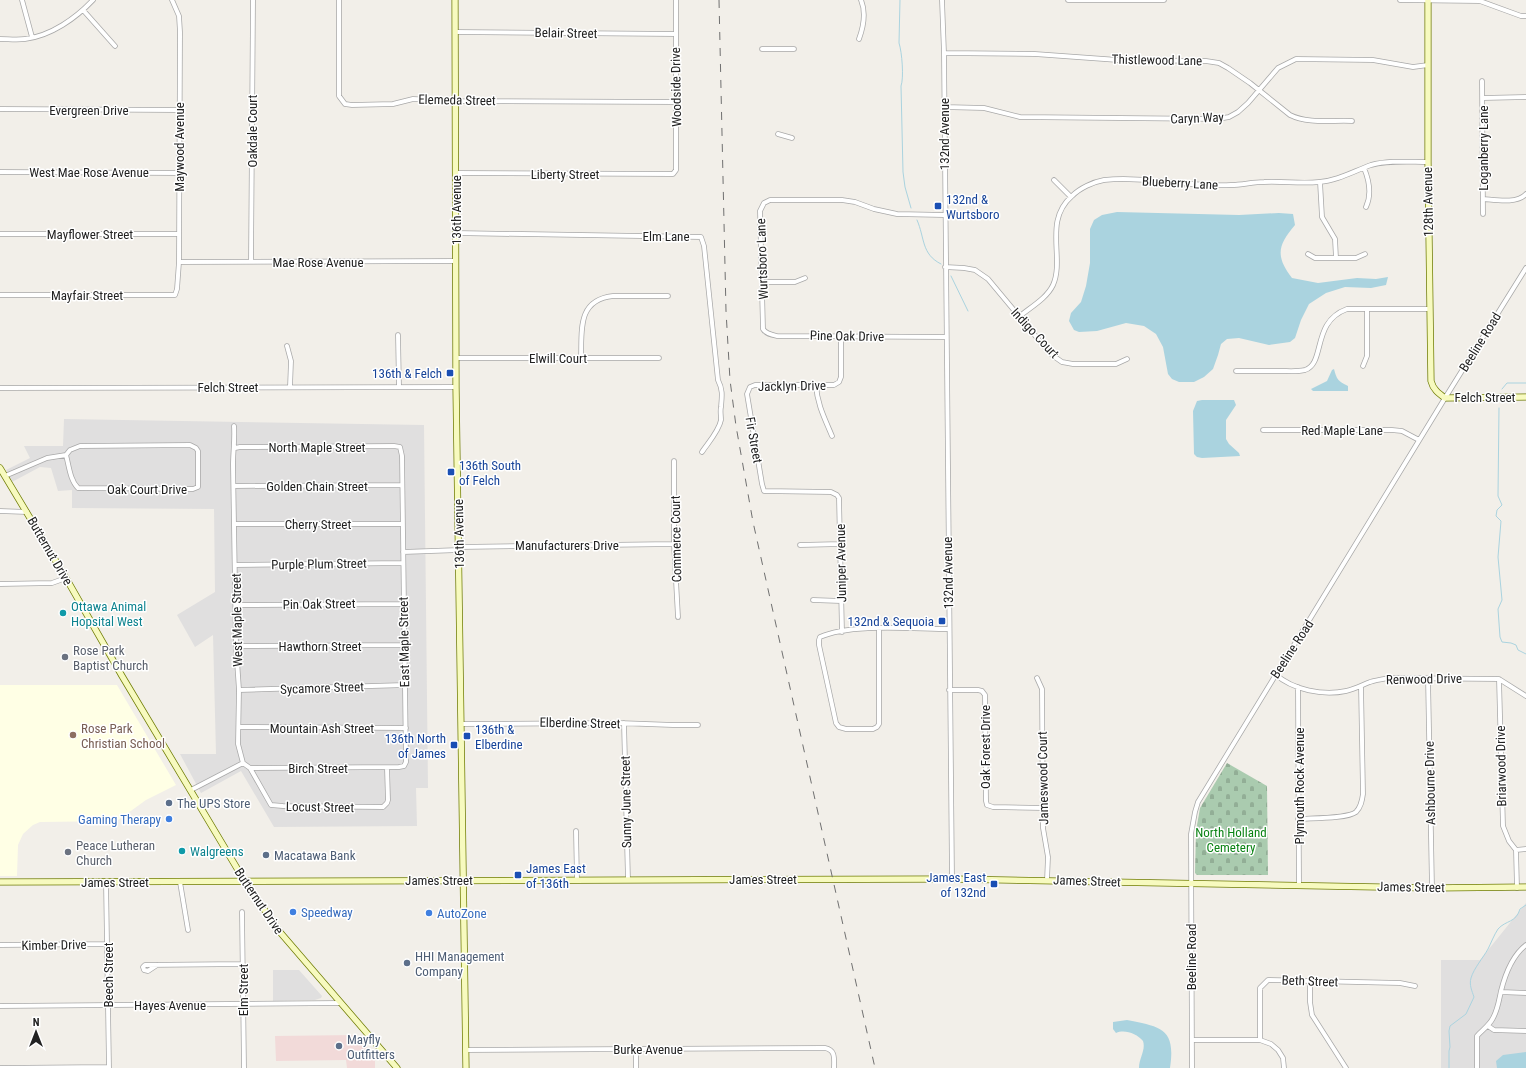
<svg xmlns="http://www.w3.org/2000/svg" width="1526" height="1068" font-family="'Roboto Condensed',sans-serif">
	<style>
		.residential { fill: #e0dfdf }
		.commercial { fill: #f2dad9 }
		.education { fill: #ffffe5 }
		.cemetery { fill: url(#cemetery-stones) }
		.water { fill: #aad3df }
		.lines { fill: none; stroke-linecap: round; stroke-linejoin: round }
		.stream { stroke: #aad3df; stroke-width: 1 }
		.street-casing { stroke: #a9a9a9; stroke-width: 5.5 }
		.secondary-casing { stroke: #707d05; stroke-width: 7 }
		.street { stroke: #fff; stroke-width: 4 }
		.secondary { stroke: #f7fabf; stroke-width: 5.5 }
		.rail { stroke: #707070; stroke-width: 1; stroke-dasharray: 8 8; stroke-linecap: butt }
		.transit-dot { fill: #1a4fb4; stroke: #fff; stroke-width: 1.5 }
		.culture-dot { fill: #0f9aa8; stroke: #fff; stroke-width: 1.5 }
		.worship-dot { fill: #6b7280; stroke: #fff; stroke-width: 1.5 }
		.education-dot { fill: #8d6e63; stroke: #fff; stroke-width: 1.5 }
		.service-dot { fill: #5c6f8a; stroke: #fff; stroke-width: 1.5 }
		.shop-dot { fill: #3f7fe0; stroke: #fff; stroke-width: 1.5 }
		.labels { text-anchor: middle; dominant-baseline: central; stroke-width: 3; stroke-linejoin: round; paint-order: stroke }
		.street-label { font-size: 13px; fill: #222; stroke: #fff }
		.transit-label { font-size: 13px; fill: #164399; stroke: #fff; text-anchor: start }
		.culture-label { font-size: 13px; fill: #0d838f; stroke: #fff; text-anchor: start }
		.worship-label { font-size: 13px; fill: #5b616d; stroke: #fff; text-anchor: start }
		.education-label { font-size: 13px; fill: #785e54; stroke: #fff; text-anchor: start }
		.service-label { font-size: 13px; fill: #4e5e75; stroke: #fff; text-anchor: start }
		.shop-label { font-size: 13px; fill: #366cbe; stroke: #fff; text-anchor: start }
		.park-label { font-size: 13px; fill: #0c8416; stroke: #fff }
	</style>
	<defs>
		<pattern id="cemetery-stones" width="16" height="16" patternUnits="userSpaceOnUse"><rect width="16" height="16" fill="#aacbaf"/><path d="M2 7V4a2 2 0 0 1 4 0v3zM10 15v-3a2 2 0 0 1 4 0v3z" fill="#92ae96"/></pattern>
	</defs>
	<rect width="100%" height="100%" fill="#f2efe9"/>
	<!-- residential -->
	<path class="residential" d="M64,419L424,425L428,788H416L417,826L274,827L241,771L201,793L180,754H216L213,635L195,647L177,615L215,592L214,509L72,508V490L58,491L51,468L40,467L12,482L6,470L30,458L24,446H63Z
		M1526,903V1068H1441V960H1480Z
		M273,970H299L322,996L321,998L315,1000L273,1001Z"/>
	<!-- commercial -->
	<path class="commercial" d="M356,1035L375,1056V1068H347L346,1060L276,1061L275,1036Z"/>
	<!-- education -->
	<path class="education" d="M0,685H117L176,785L146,800L117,821L40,822L33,825L23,834L18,845L17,876H0Z"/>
	<!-- cemetery -->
	<path class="cemetery" d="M1227,763L1267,786L1268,875H1197L1195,873L1196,831L1200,808Z"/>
	<!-- water -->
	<path class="water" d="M1117,212L1239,215L1279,213L1293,214L1295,225C1278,245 1275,256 1292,278L1318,283L1357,278L1376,279L1388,277L1386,285L1371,288L1345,287L1326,293L1309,304L1301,320L1295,338L1290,342L1269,345L1239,338L1227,339L1221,344L1218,355L1213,369L1204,377L1194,382H1179L1172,379L1168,374L1163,347L1156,334L1144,326L1126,323L1097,331L1079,332L1074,330L1069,321L1071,313L1081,302L1086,286L1090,263V229L1094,220L1102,215Z
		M1334,369C1337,380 1338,381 1348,386V391H1313L1311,389L1327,381L1332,370Z
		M1202,400H1234L1236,405L1226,420V439L1229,444L1239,453L1240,456L1202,458L1197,457L1194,454L1193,411L1197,401Z
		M1127,1020C1161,1027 1176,1028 1170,1068H1139C1139,1058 1146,1050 1143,1041C1137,1034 1125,1029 1116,1033L1113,1029V1022Z
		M1526,1052V1068H1497L1496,1061L1503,1055Z"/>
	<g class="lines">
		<!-- stream -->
		<path class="stream" d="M900,0L899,43C902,52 904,78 901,86L903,172L905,187L911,208
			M917,220C925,238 921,254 941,264
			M951,276L968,311
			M1502,389L1507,383H1526
			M1499,408L1498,496L1502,505L1497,510L1496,516L1501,521L1498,557L1502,600L1498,609L1500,637L1502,642L1511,643L1516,645L1518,650L1526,654
			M1449,1068V1051L1450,1047L1449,1031L1450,1026L1466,1014L1474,997C1472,991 1469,985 1471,978C1474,968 1483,958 1488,949C1491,943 1494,935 1498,929C1506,920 1516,923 1520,909L1526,905"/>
		<defs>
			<path id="street" d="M22,0L32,37
				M339,0V96L345,104L352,105L393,104L413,99L456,101L676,102
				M942,0L944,53L952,879
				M1068,0H1164
				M1400,0L1480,1L1521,16H1526
				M83,10L115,46
				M455,32L676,34
				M0,39C8,39 17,40 25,39C51,36 76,18 93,0
				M859,39C863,28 866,12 861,0
				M762,49H794
				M944,53L1035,54L1118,60L1206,61L1219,63L1228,68L1250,83L1290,115C1308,124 1332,120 1352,121
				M1482,81L1483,214
				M1483,98L1526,97
				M944,107L984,108L1020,117L1218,119L1229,117L1238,112L1248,103L1278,68L1296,59L1373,60L1413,67L1428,65
				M0,109L179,110
				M778,134L792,138
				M1364,168C1369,180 1372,194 1366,207
				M0,172L179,173
				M456,173L673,174L676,170V0
				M1054,180L1071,197
				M1320,182L1322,217L1335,239L1336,258
				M1483,199C1496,200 1517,204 1526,194
				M944,215L897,214L874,209L855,202L842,200H770L764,203L760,211L763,329C766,334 772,335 777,336L946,337
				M456,233L701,237L704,246L718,380C723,390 722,396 721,407C720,411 721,415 721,420C719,431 708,443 702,452
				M0,234H179
				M1308,254L1315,258H1356L1365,254
				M179,262L456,261
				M251,262L253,0
				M945,267L964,268L975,270L988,279L1043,345L1052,355L1062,362L1073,364H1116L1127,359
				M762,282H795L805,278
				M0,295H175L177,289L179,262L180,32L179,16L172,0
				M1020,316C1031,307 1047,298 1053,285C1065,258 1043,221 1072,196C1080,188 1093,182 1104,180C1133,177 1163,182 1192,184C1205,185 1218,186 1231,185C1242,185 1253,182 1264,182C1283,181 1301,184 1319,182C1337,181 1354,171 1371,165C1389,160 1409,162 1428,162
				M398,335L399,387
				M841,336V377L839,382L834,385H755L750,387L747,394L762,484L764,491L831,492L837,495L839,498L842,632
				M287,346L291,361L290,387
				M456,358H659
				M581,358C582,330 577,300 613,296H668
				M1363,366L1367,356V309
				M1236,371C1251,371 1266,371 1280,371C1288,371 1297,372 1305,370C1326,363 1311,322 1347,309H1430
				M816,385C817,404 825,419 832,436
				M0,388L456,387
				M234,426C235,439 233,452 233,465L236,646L239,690L238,744L243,763L250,768L271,805L283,806L383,807L387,803L388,800L387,768
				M1263,430H1392L1402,431L1419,440
				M190,445L196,448L198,451V487L193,489L78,488C70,480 69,466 66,455L70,450L80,446Z
				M235,448L240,447L394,446L400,447L402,456L406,762L404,766L399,767L250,768
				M674,461V544L678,617
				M5,476L47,458L66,455
				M234,486L401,485
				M0,511L27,512
				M235,524H402
				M800,545L841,544
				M459,547L674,544
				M403,552L459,550
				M235,565L403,563
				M0,584L52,583L66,578
				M813,600L841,601
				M236,605L403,604
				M879,629V724L877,727L873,729H846L839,727L836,723L819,645V640L820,637C851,623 914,629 949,629
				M236,646L404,645
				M1275,674C1293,690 1323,696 1346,691C1355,689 1362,685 1370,682C1376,680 1383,679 1389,678L1499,679L1526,696
				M1037,678L1042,689L1043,828L1048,857L1047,880
				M1428,678L1432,888
				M1499,679L1503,826L1509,841L1516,850
				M1298,687L1299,885
				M239,690L405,685
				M949,690H978L982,691L985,695L986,801L987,805L993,807L1043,808
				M624,723L628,880
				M461,724L619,723L673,725H698
				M239,727L406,728
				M191,790L243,763
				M1298,819C1311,818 1347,819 1356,812C1361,807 1362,801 1363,794L1361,686
				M576,831L577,880
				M1516,850L1517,888
				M1516,850L1526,849
				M106,882L109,1068
				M180,882L188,930
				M242,912L244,1068
				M0,945L108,944
				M157,965L148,971L144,970L143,967L145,965L243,964
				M1310,981V1002L1312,1015L1346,1068
				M1501,992L1526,993
				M0,1006L340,1003
				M1488,1026L1494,1030L1526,1031
				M1192,1040H1260L1271,1044L1278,1050L1283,1058L1284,1068
				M1260,1040V988L1268,980L1400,983L1415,986
				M466,1050L825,1048C836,1050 834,1059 834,1068
				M0,1068L109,1067
				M636,1068V1049
				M1192,1068L1191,834L1195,812L1198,802L1445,398L1526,268
				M1477,1068V1036C1482,1030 1489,1026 1493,1018C1498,1009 1499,1000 1501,991C1505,975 1513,955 1526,945"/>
			<path id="secondary" d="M455,0L456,387L466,1068
				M1428,0V162L1431,381C1433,389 1438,393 1445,398L1526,397
				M0,468L66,578L122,676L244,880L279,931L397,1068
				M0,882L952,879L1432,888L1526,887"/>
		</defs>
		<!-- street casing -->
		<use href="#street" class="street-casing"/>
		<!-- secondary casing -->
		<use href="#secondary" class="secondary-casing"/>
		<!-- street -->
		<use href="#street" class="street"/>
		<!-- secondary -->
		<use href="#secondary" class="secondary"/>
		<!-- rail -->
		<path class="rail" d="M719,0L726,311L730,380L736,426L753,522L875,1068"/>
	</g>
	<!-- markers -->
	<g class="transit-dot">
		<rect x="934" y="202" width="8" height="8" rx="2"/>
		<rect x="446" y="369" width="8" height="8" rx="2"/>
		<rect x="447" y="468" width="8" height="8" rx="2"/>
		<rect x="938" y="617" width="8" height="8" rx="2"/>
		<rect x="463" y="732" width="8" height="8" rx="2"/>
		<rect x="450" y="741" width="8" height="8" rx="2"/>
		<rect x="514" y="871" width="8" height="8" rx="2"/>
		<rect x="990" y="880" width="8" height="8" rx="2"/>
	</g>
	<g class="culture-dot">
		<circle cx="63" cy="613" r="4"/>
		<circle cx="182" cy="851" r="4"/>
	</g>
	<g class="worship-dot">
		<circle cx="65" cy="657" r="4"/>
		<circle cx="68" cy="852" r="4"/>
	</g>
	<circle class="education-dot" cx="73" cy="735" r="4"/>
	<g class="service-dot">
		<circle cx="169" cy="803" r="4"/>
		<circle cx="266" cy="855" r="4"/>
		<circle cx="407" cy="963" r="4"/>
		<circle cx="339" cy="1046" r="4"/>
	</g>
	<g class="shop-dot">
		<circle cx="169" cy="819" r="4"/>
		<circle cx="293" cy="912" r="4"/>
		<circle cx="429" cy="913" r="4"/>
	</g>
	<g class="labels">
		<!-- street labels -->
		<g class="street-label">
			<text transform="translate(566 33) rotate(1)">Belair Street</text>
			<text transform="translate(1157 60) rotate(1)">Thistlewood Lane</text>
			<text transform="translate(676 87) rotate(-91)">Woodside Drive</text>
			<text transform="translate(457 100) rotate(1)">Elemeda Street</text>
			<text x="89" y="110">Evergreen Drive</text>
			<text transform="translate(1197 118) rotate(-2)">Caryn Way</text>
			<text transform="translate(252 131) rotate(-90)">Oakdale Court</text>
			<text transform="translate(944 134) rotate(-90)">132nd Avenue</text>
			<text transform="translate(179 147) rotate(-90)">Maywood Avenue</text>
			<text transform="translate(1483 148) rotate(-90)">Loganberry Lane</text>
			<text x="89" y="172">West Mae Rose Avenue</text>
			<text x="565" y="174">Liberty Street</text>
			<text transform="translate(1180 183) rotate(3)">Blueberry Lane</text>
			<text transform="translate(1428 202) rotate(-91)">128th Avenue</text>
			<text transform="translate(456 210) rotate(-90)">136th Avenue</text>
			<text x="90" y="234">Mayflower Street</text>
			<text x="666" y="236">Elm Lane</text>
			<text transform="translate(762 259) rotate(-92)">Wurtsboro Lane</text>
			<text x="318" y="262">Mae Rose Avenue</text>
			<text x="87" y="295">Mayfair Street</text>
			<text transform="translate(1035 333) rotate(47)">Indigo Court</text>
			<text transform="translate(847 336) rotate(1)">Pine Oak Drive</text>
			<text transform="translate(1480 342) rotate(-58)">Beeline Road</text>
			<text x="558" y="358">Elwill Court</text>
			<text transform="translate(792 386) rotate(-1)">Jacklyn Drive</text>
			<text x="228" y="387">Felch Street</text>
			<text x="1485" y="397">Felch Street</text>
			<text x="1342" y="430">Red Maple Lane</text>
			<text transform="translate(754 440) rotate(80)">Fir Street</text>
			<text x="317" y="447">North Maple Street</text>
			<text x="317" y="486">Golden Chain Street</text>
			<text x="147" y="489">Oak Court Drive</text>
			<text x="318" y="524">Cherry Street</text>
			<text transform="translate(459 534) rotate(-91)">136th Avenue</text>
			<text transform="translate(676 539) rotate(-91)">Commerce Court</text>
			<text x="567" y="545">Manufacturers Drive</text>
			<text transform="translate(50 551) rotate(60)">Butternut Drive</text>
			<text transform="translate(841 563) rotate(-91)">Juniper Avenue</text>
			<text transform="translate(319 564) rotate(-1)">Purple Plum Street</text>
			<text transform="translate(948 573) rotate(-91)">132nd Avenue</text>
			<text transform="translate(319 604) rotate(-1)">Pin Oak Street</text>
			<text transform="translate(237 620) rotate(-91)">West Maple Street</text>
			<text transform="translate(404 642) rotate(-91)">East Maple Street</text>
			<text x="320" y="646">Hawthorn Street</text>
			<text transform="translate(1292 649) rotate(-57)">Beeline Road</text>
			<text transform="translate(1424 679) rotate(-1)">Renwood Drive</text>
			<text transform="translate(322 688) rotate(-2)">Sycamore Street</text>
			<text transform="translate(580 723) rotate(1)">Elberdine Street</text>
			<text x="322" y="728">Mountain Ash Street</text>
			<text transform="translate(985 747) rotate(-90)">Oak Forest Drive</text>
			<text transform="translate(1501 766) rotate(-91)">Briarwood Drive</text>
			<text x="318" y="768">Birch Street</text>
			<text transform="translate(1043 778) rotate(-91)">Jameswood Court</text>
			<text transform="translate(1430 783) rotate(-91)">Ashbourne Drive</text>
			<text transform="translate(1299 786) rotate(-90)">Plymouth Rock Avenue</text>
			<text transform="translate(626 802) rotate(-91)">Sunny June Street</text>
			<text transform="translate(320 807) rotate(1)">Locust Street</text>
			<text x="763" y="879">James Street</text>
			<text x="439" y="880">James Street</text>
			<text transform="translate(1087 881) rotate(2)">James Street</text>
			<text x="115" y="882">James Street</text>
			<text transform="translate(1411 887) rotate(1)">James Street</text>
			<text transform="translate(259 901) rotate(56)">Butternut Drive</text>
			<text transform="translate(54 945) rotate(-1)">Kimber Drive</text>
			<text transform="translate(1191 957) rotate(-90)">Beeline Road</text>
			<text transform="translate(108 975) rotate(-90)">Beech Street</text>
			<text transform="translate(1310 981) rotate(2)">Beth Street</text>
			<text transform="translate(243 990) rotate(-90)">Elm Street</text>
			<text x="170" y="1005">Hayes Avenue</text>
			<text x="648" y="1049">Burke Avenue</text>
		</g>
		<!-- transit labels -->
		<g class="transit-label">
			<text x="946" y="199">132nd &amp;<tspan x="946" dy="15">Wurtsboro</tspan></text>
			<text x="442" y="373" text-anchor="end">136th &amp; Felch</text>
			<text x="459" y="465">136th South<tspan x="459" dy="15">of Felch</tspan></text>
			<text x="934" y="621" text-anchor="end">132nd &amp; Sequoia</text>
			<text x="475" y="729">136th &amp;<tspan x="475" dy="15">Elberdine</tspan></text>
			<text x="446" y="738" text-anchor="end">136th North<tspan x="446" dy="15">of James</tspan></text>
			<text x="526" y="868">James East<tspan x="526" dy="15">of 136th</tspan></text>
			<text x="986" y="877" text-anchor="end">James East<tspan x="986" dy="15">of 132nd</tspan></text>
		</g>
		<!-- culture labels -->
		<g class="culture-label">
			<text x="71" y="606">Ottawa Animal<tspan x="71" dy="15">Hopsital West</tspan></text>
			<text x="190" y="851">Walgreens</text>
		</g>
		<!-- worship labels -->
		<g class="worship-label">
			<text x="73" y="650">Rose Park<tspan x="73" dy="15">Baptist Church</tspan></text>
			<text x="76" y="845">Peace Lutheran<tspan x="76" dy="15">Church</tspan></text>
		</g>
		<!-- education labels -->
		<g class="education-label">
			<text x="81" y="728">Rose Park<tspan x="81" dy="15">Christian School</tspan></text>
		</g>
		<!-- service labels -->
		<g class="service-label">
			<text x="177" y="803">The UPS Store</text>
			<text x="274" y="855">Macatawa Bank</text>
			<text x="415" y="956">HHI Management<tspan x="415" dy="15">Company</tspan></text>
			<text x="347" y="1039">Mayfly<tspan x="347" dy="15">Outfitters</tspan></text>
		</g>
		<!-- shop labels -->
		<g class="shop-label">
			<text x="161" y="819" text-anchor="end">Gaming Therapy</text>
			<text x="301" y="912">Speedway</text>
			<text x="437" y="913">AutoZone</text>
		</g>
		<!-- park labels -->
		<g class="park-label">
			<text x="1231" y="832">North Holland<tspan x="1231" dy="15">Cemetery</tspan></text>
		</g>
	</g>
	<!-- north arrow -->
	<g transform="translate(36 1032)" stroke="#ffffff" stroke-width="3" paint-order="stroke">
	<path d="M0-3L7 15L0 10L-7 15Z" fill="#222222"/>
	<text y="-6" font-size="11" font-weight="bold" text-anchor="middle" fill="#222222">N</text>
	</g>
</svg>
